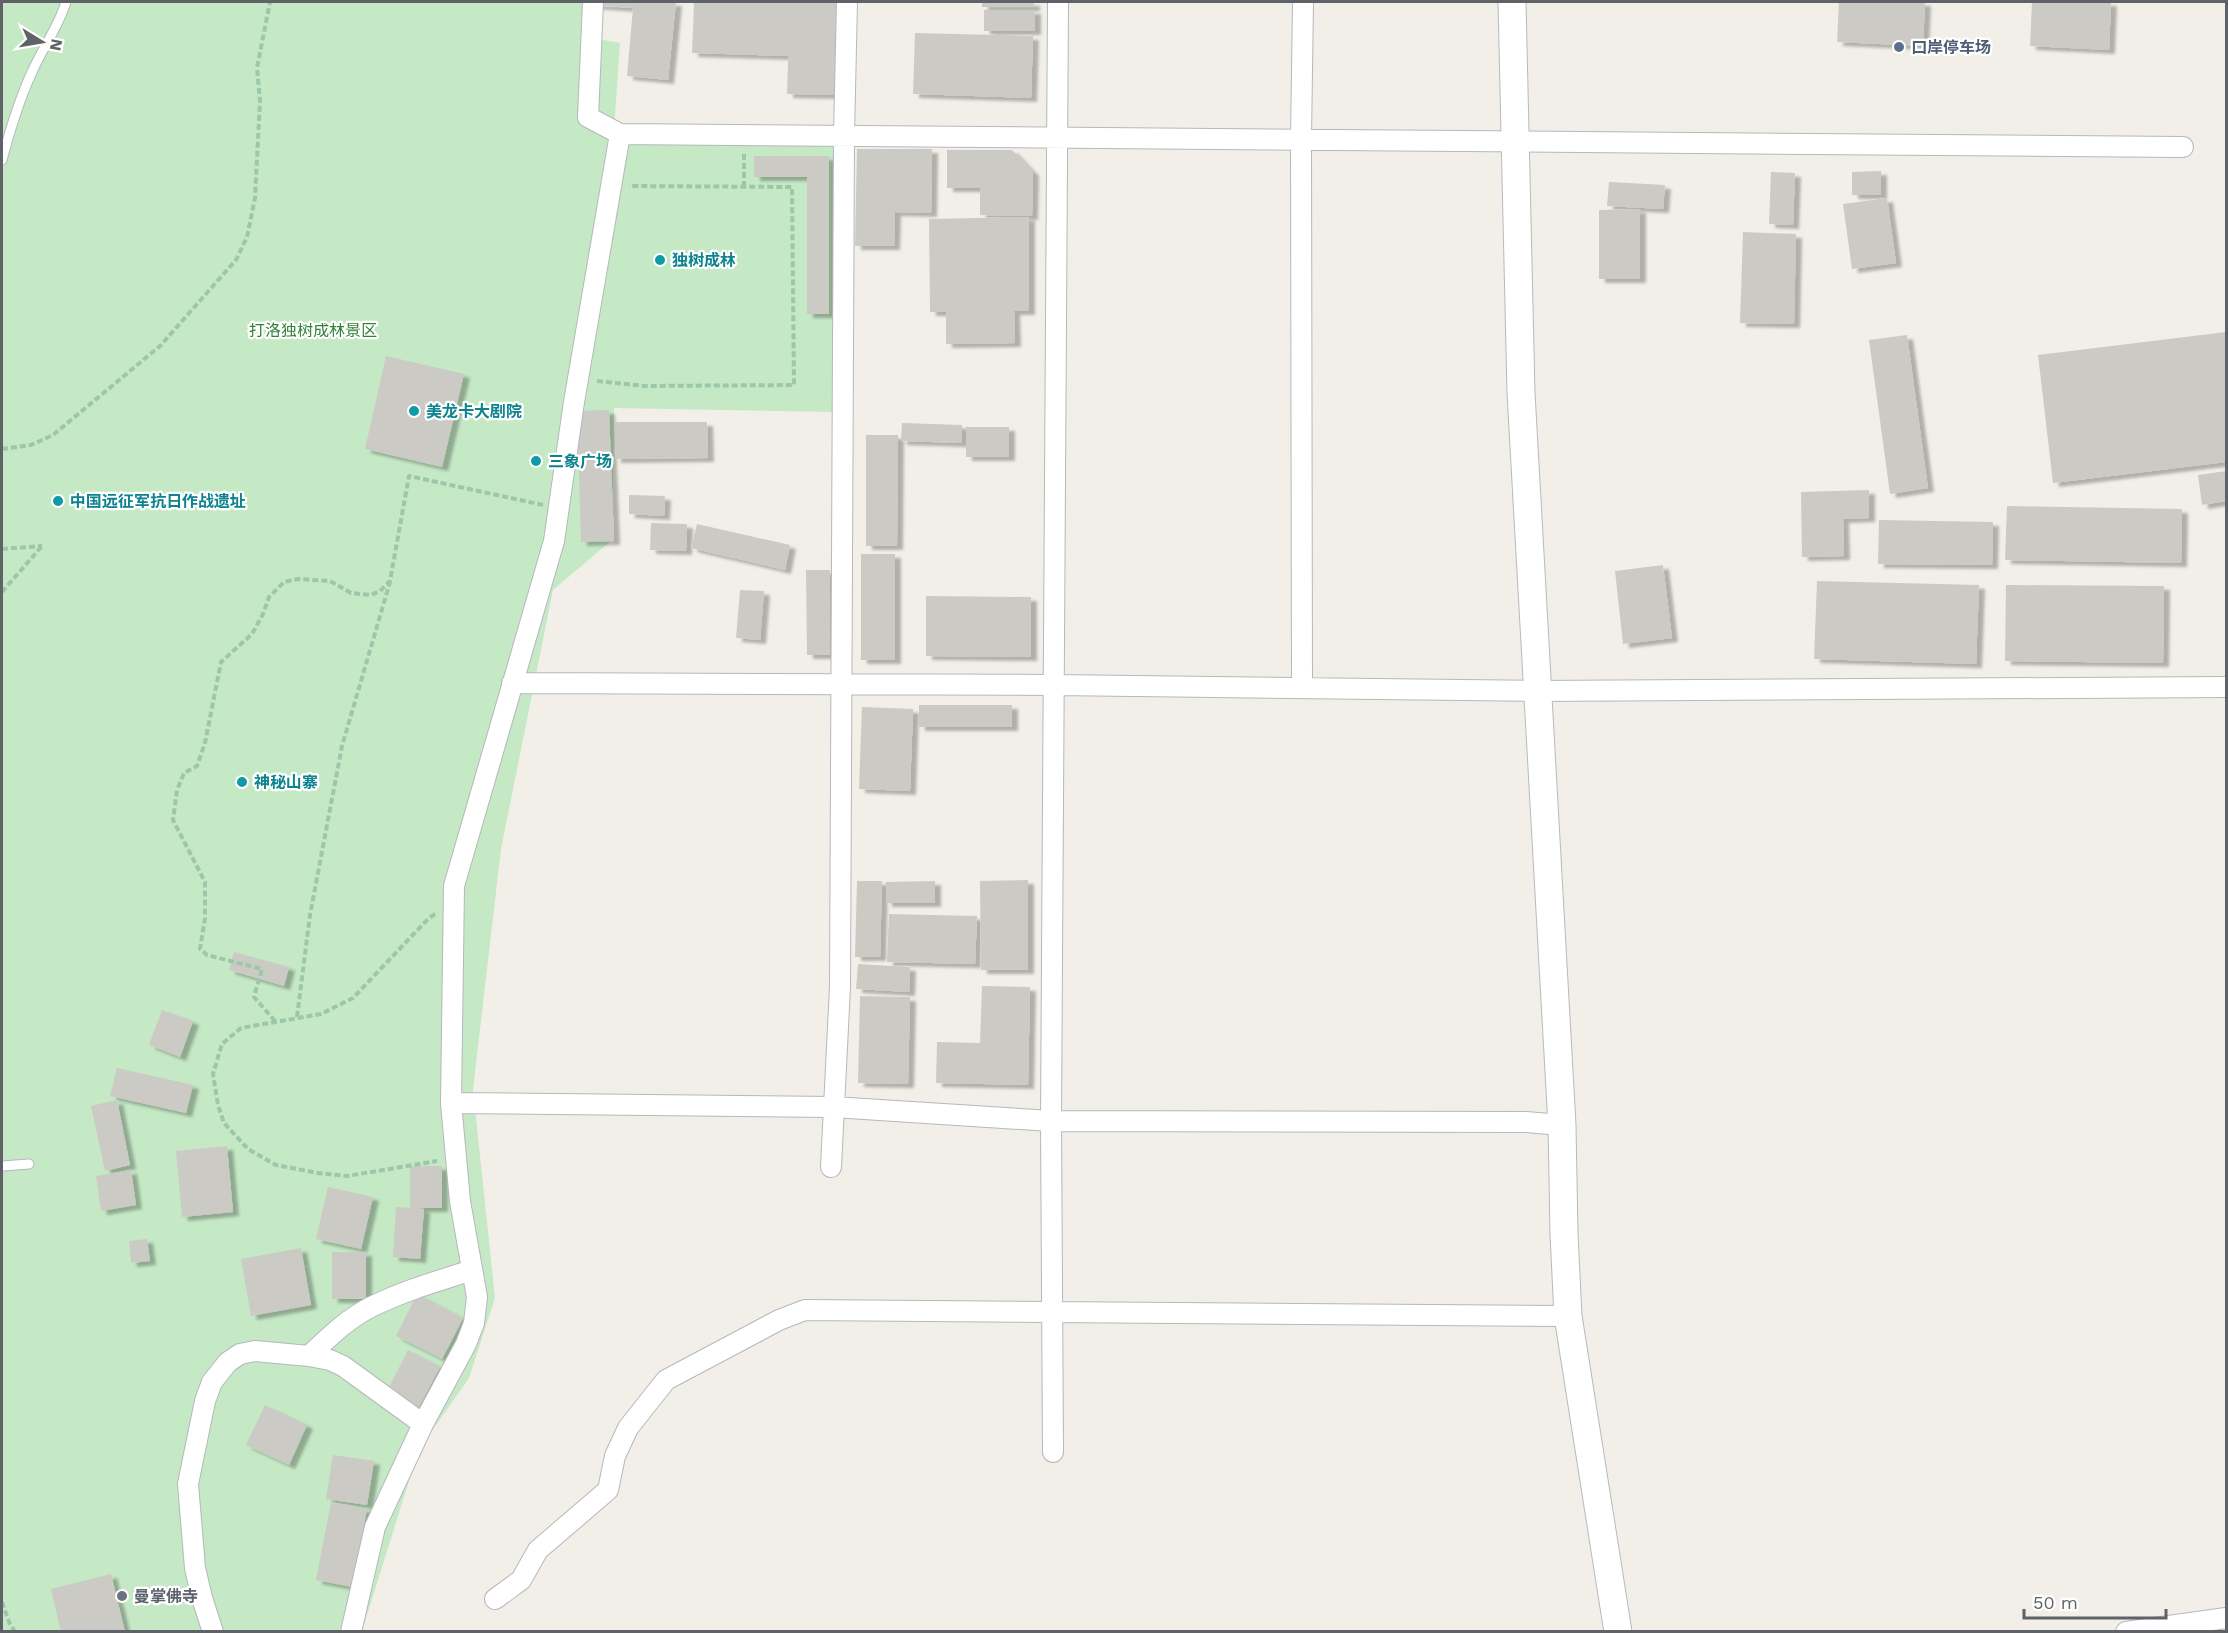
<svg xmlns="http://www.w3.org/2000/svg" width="2228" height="1633" font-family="'Work Sans','Noto Sans SC',sans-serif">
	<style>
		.green { fill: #c5e8c5 }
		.building { fill: #cccac5; filter: url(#shadow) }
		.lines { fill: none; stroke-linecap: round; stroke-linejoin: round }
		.lane-casing { stroke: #b5b8bc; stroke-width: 11 }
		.street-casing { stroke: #b5b8bc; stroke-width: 22 }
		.secondary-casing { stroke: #b6babf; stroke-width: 29 }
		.path { stroke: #9cc7a9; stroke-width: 4; stroke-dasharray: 6 3; stroke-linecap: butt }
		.lane { stroke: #fff; stroke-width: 9 }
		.street { stroke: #fff; stroke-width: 20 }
		.secondary { stroke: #fff; stroke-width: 27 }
		.service-dot { fill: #5c6f8a; stroke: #fff; stroke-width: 2 }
		.culture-dot { fill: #0f9aa8; stroke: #fff; stroke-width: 2 }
		.worship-dot { fill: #6b7280; stroke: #fff; stroke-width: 2 }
		.labels { text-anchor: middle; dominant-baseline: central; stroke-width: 4.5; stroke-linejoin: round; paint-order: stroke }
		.service-label { font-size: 16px; font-weight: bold; fill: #4e5e75; stroke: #fff; text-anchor: start }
		.culture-label { font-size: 16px; font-weight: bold; fill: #0d838f; stroke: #fff; text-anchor: start }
		.park-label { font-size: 16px; fill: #348238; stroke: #fff }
		.worship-label { font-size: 16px; font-weight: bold; fill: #5b616d; stroke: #fff; text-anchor: start }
	</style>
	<defs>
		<filter id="shadow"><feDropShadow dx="6" dy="4" stdDeviation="1.5" flood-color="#0004"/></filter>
	</defs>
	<rect width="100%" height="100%" fill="#f1efe8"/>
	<!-- green -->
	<path class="green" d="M2,2H584L582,36L620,43L613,145L837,143L836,412L614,408L612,540L553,590L501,849L473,1089L495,1298L469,1378L419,1449L362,1631L2,1632Z"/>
	<!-- building -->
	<path class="building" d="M591,2H676L668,80L627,76L633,8L590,5Z
		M694,2H840L838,95L787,94L789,34L787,56L692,53Z
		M982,2H1034V7H982Z
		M1839,2H1925L1923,46L1837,42Z
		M2032,2H2111L2109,50L2030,46Z
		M984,10H1035V31H984Z
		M915,33L1033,36L1031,98L913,94Z
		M857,149H932L931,213L895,212L894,246H855Z
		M947,150H1012L1033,172L1032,216L980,215V188H947Z
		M754,156H829V314H807V177H754Z
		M1881,171V195H1852V172Z
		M1771,172L1795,173L1793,225L1769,224Z
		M1609,182L1665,185L1663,209L1607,206Z
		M1887,198L1896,263L1852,269L1843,204Z
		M1640,209V279H1599V210Z
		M1029,217V311H1014L1015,343L946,344V312H930L929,219Z
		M1743,232L1796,234L1794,324L1740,323Z
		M2226,332V462L2053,483L2038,355Z
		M1907,335L1928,488L1890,494L1869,340Z
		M386,356L464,374L442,467L365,449Z
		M609,410L614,541L581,542L577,411Z
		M615,422H707L708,458L615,459Z
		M902,423L962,425V443L901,441Z
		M966,427H1009V457H966Z
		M866,435H898L897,546H866Z
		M2226,471V501L2202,505L2198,475Z
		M1869,490V518L1843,519L1844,556L1802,557L1801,492Z
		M629,495L665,496L664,516L629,514Z
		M2007,506L2182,509L2181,563L2005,560Z
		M1879,520L1993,522L1992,565L1878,564Z
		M651,523L687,524L686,551L650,550Z
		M697,524L790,545L785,570L691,548Z
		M861,554H895V660H861Z
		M1663,565L1672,638L1623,644L1615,571Z
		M806,570H830V655H807Z
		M1817,581L1979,585L1976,664L1814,659Z
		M2006,585L2164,586L2163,663L2005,661Z
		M740,590L764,591L760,640L736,638Z
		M926,596L1031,597V657L926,656Z
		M919,705H1012V727H919Z
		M862,707L913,709L910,791L859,789Z
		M1028,880V970H981L980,881Z
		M857,881H882L880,957H855Z
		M935,881V903H886V882Z
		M889,914L977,916L975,964L887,962Z
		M234,952L289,967L284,986L229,970Z
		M858,964L910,967L909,992L856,989Z
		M982,986L1030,987L1028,1085L936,1083L937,1042L980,1043Z
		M860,996L910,997L908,1084L858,1083Z
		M162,1010L193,1021L180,1057L149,1045Z
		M117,1068L193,1085L186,1113L110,1096Z
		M117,1100L130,1165L105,1171L91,1106Z
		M227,1146L233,1212L182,1217L176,1151Z
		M410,1166H442V1208H417L424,1209L420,1259L393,1257L396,1207L410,1208Z
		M131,1170L136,1205L101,1211L96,1176Z
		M328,1187L373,1197L361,1249L316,1239Z
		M147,1239L150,1261L131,1263L129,1241Z
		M301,1248L311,1305L251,1316L241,1259Z
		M332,1252H366V1299H332Z
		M417,1294L463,1318L442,1359L396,1336Z
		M408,1350L440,1367L419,1407L387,1391Z
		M265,1405L307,1425L289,1465L246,1445Z
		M333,1455L374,1461L367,1505L326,1499Z
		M331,1502L367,1509L352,1587L316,1580Z
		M111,1574L125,1632H61L51,1589Z"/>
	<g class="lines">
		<defs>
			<path id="lane" d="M2,160C10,130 19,100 32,72C43,47 58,28 66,2
				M2,1166L29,1164"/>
			<path id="street" d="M593,2L588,117L620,134L2183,147
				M512,683L1055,685L1537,691L2226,687
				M1302,688L1301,139L1303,2
				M451,1103L833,1107L1051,1121L1526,1122L1562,1125
				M831,1167L840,987L844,135L847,2
				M309,1356C328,1338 347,1319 371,1307C403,1291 438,1281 472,1270
				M1053,1452L1051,1121L1058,2
				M495,1599L521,1580L538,1550L608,1490L615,1456L628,1428L666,1380L779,1320L805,1310L1568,1316
				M213,1632L202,1598L195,1568L188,1484L205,1401L212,1382L228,1362L240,1354L255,1351L309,1356L330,1360L343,1366L423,1424
				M351,1632L375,1527L423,1424L466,1344L474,1323L477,1297L460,1201L451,1103L454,886L554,541L574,402L620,134
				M2126,1632L2226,1618"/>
			<path id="secondary" d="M1512,2L1521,393L1562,1125L1564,1234L1568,1316L1618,1632"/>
		</defs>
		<!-- lane casing -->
		<use href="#lane" class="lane-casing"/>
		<!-- street casing -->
		<use href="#street" class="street-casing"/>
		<!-- secondary casing -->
		<use href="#secondary" class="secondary-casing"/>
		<!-- path -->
		<path class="path" d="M744,187V151
			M597,381L645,386L794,385L792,187L629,186
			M2,449L31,445L53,435L160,346L236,260L247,237L255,198L260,101L257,68L270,2
			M2,549L42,546
			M2,592L42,546
			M435,914L428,919L353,998L321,1014L241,1028L222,1044L213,1074L218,1105L224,1123L248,1149L276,1165L318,1173L347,1176L437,1161
			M297,1017L310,915L342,746L390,582
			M275,1021L254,997L262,969L207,955L200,949L205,918V882L173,820L177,790L184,773L197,766L205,743L221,662L252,634L263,614L269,597L284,582L298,579L330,581L351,593L371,595L380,591L390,581L409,476L543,505
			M2,1602L9,1622L15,1632"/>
		<!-- lane -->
		<use href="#lane" class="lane"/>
		<!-- street -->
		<use href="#street" class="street"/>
		<!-- secondary -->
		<use href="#secondary" class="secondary"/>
	</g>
	<!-- markers -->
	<circle class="service-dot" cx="1899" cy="47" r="6"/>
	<g class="culture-dot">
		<circle cx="660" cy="260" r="6"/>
		<circle cx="414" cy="411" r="6"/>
		<circle cx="536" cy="461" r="6"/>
		<circle cx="58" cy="501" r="6"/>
		<circle cx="242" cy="782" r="6"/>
	</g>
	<circle class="worship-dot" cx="122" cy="1596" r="6"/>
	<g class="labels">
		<!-- service labels -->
		<g class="service-label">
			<text x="1911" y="47">口岸停车场</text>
		</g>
		<!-- culture labels -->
		<g class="culture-label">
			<text x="672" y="260">独树成林</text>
			<text x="426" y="411">美龙卡大剧院</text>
			<text x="548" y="461">三象广场</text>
			<text x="70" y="501">中国远征军抗日作战遗址</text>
			<text x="254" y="782">神秘山寨</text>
		</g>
		<!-- park labels -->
		<g class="park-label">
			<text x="313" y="330">打洛独树成林景区</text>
		</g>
		<!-- worship labels -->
		<g class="worship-label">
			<text x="134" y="1596">曼掌佛寺</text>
		</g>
	</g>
	<!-- border -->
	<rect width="2228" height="1633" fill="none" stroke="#5f6368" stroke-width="6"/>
	<!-- north arrow -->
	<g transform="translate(42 42) rotate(101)" stroke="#ffffff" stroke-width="4.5" paint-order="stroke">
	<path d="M0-4.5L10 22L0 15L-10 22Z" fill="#5f6368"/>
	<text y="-9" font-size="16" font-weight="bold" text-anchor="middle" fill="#5f6368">N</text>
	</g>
	<!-- scale -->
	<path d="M2024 1609v9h142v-9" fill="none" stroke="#5f6368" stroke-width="3"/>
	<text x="2033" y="1609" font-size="18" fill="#5f6368" stroke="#ffffff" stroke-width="4.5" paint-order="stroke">50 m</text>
</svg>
